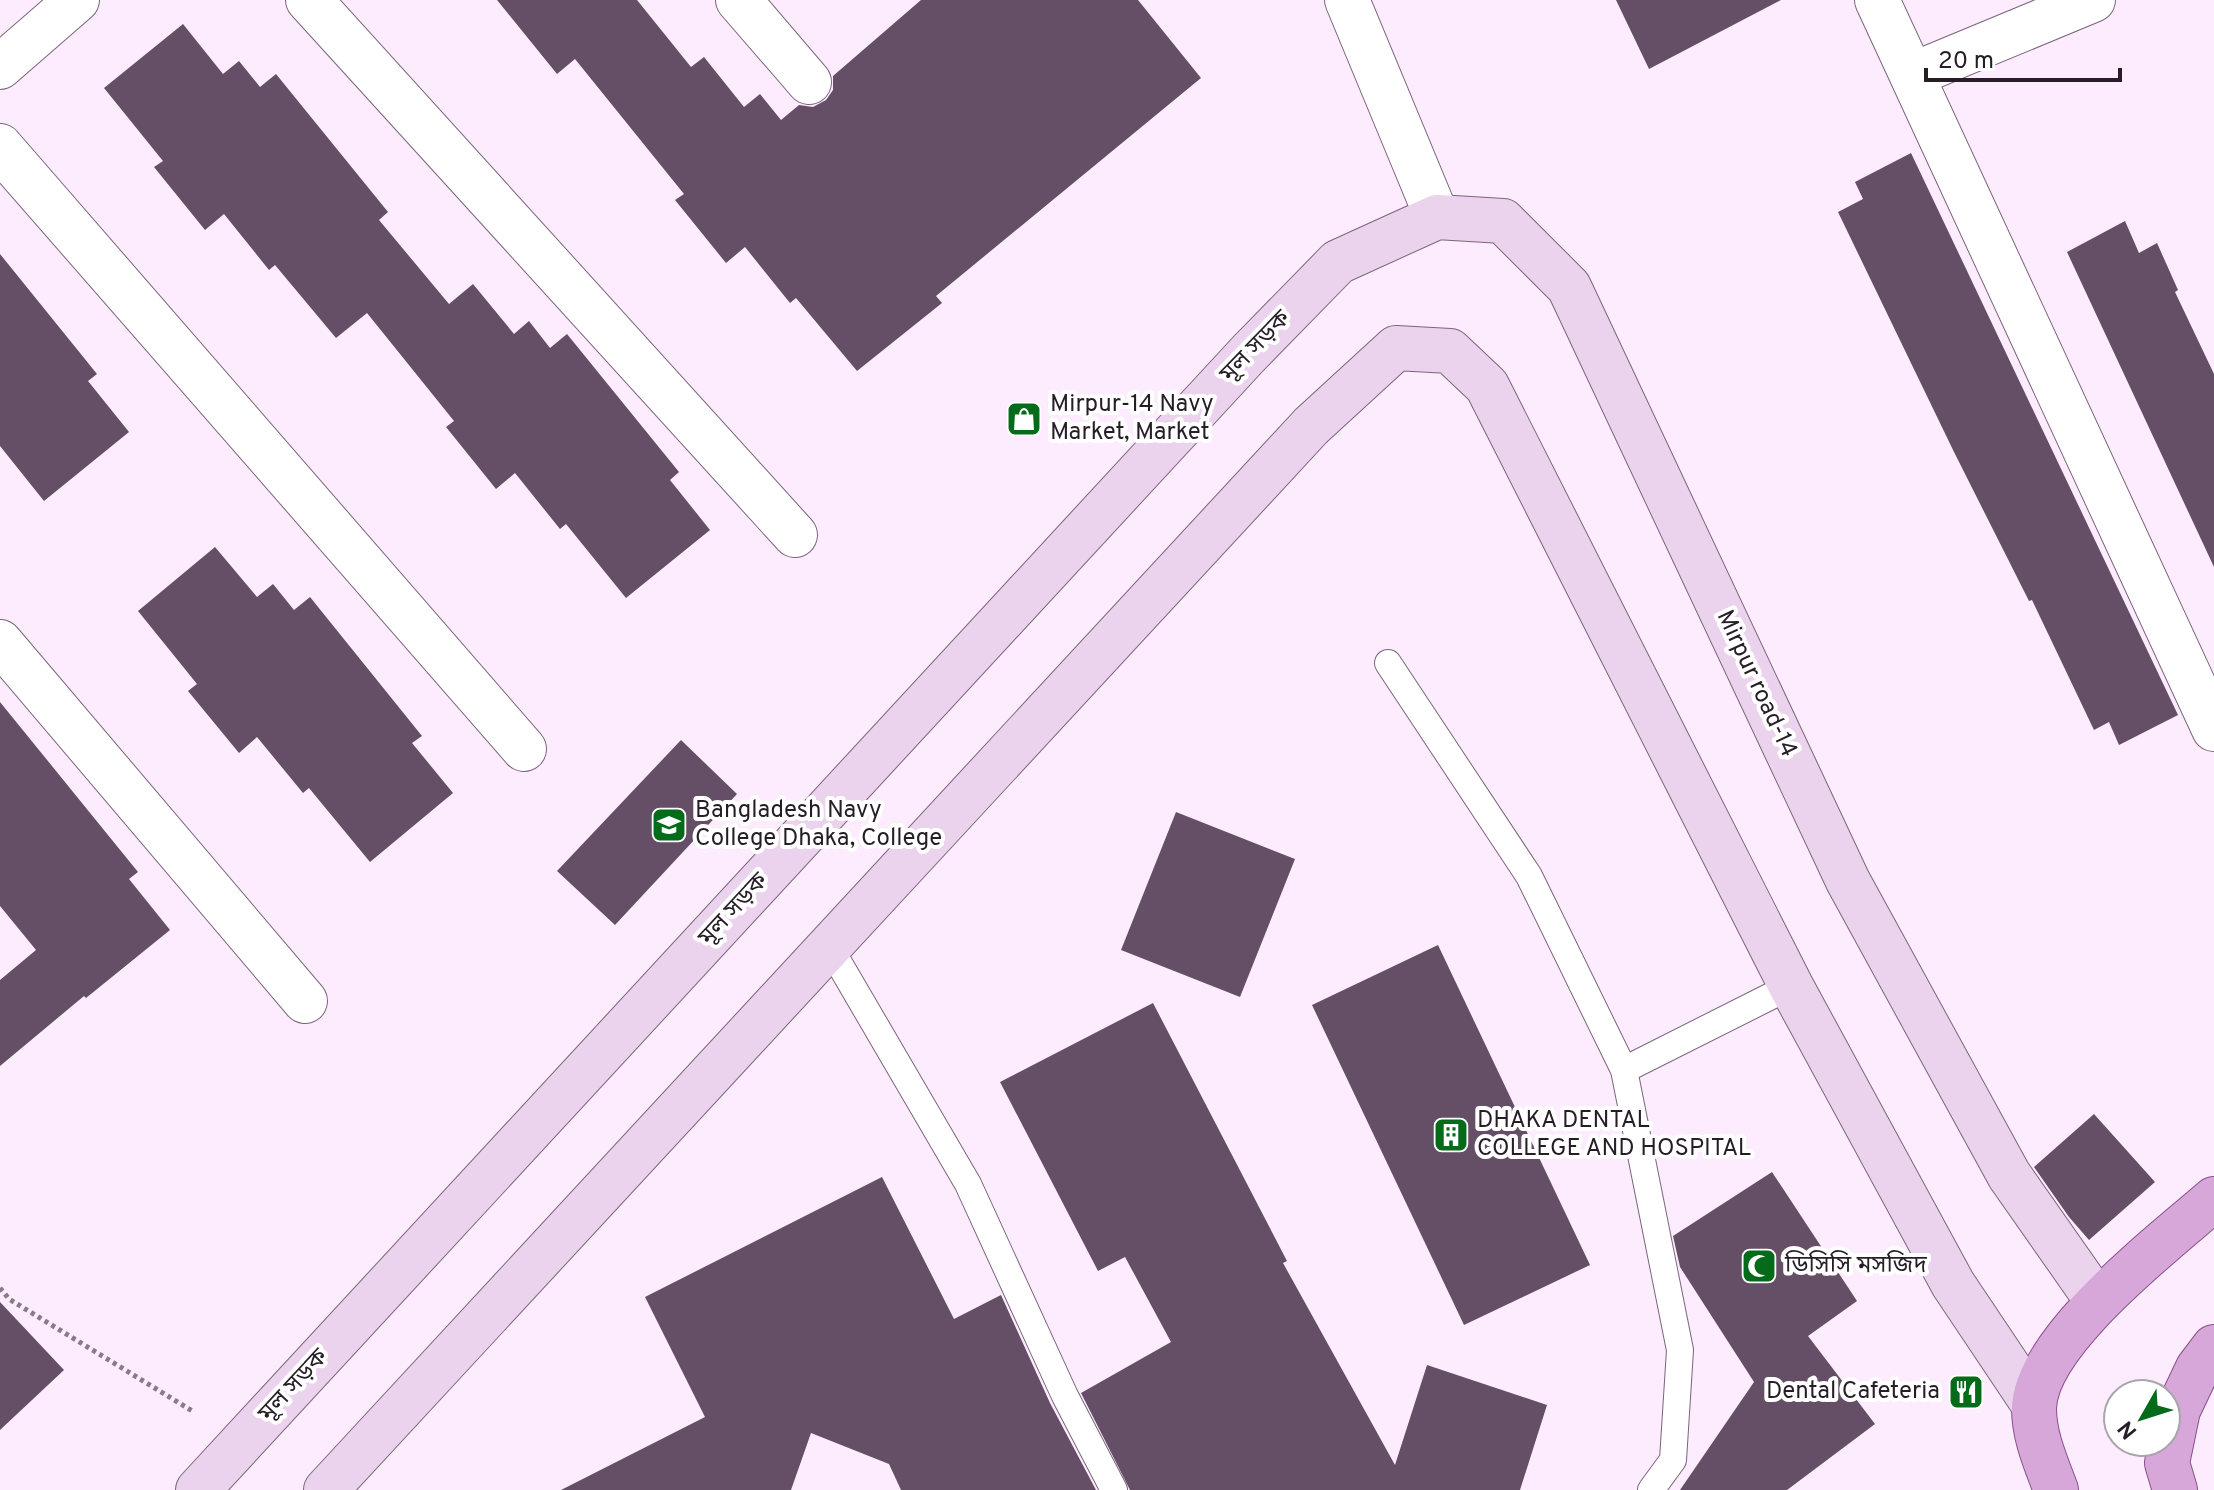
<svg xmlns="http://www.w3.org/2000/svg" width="2214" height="1490" font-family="Overpass,'Noto Sans Bengali',sans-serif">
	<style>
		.building { fill: #644f66 }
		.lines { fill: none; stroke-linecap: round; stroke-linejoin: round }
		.lane-casing { stroke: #7b657c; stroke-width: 28 }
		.street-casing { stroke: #7b657c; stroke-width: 46 }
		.secondary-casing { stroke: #7b657c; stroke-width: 46 }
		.primary-casing { stroke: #88518c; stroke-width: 46 }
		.path { stroke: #877b88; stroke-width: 5; stroke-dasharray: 4 4; stroke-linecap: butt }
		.lane { stroke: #fff; stroke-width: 26 }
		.street { stroke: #fff; stroke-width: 44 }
		.secondary { stroke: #ebd3ed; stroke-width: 44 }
		.primary { stroke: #d7a7da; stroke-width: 44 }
		.labels { text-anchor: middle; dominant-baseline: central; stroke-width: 8; stroke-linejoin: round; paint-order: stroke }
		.street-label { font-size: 24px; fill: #261d27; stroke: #fff }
		.poi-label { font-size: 24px; fill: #261d27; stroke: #fff; text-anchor: start }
	</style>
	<rect width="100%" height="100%" fill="#fcecfd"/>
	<!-- building -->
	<path class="building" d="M497,0H637L691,67L704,57L744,107L760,94L781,120L799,105L813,107L826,100L833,90V76L921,0H1138L1201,78L936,296L942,303L857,371L796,298L790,303L745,247L726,263L675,200L684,194L575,59L557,74Z
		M1616,0H1781L1649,69Z
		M183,24L223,74L239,61L260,87L276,74L388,212L379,220L449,304L473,284L514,334L529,321L550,348L567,334L679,472L670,480L710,530L626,598L566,524L560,529L515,473L496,489L446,427L454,421L367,313L336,338L275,265L269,270L224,214L205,230L154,167L163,161L104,88Z
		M1911,153L2178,715L2119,745L2109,722L2094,730L2032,600L2029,601L1954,452L1838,212L1863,199L1855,182Z
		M2125,221L2139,253L2157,243L2178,290L2175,292L2214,374V567L2067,252Z
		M0,254L97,374L88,381L129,432L44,501L0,446Z
		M215,547L257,597L273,584L294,610L310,597L422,736L412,743L453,793L370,862L309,788L303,793L257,737L239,753L188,691L197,684L138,611Z
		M0,702L138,872L129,879L170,930L86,998L84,996L0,1066V980L36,950L0,906Z
		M681,740L737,794L615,925L557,871Z
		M1176,812L1295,859L1240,997L1121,950Z
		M1438,945L1590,1265L1464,1325L1312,1005Z
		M1153,1003L1287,1261L1283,1263L1395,1465L1427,1365L1547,1405L1520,1490H1130L1081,1393L1171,1342L1125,1257L1098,1271L1000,1082Z
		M2094,1114L2155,1182L2089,1240L2069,1217L2034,1167Z
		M1772,1172L1857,1301L1808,1336L1875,1424L1787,1490H1680L1754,1382L1680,1267L1673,1236Z
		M882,1177L954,1319L1001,1295L1050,1403L1096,1490H901L889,1464L811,1433L791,1490H561L705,1417L645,1297Z
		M0,1302L64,1370L0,1430Z"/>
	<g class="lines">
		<defs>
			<path id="lane" d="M1388,663L1529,876L1624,1070
				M829,946L968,1184L1065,1396L1114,1490
				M1651,1490L1673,1460L1680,1350L1624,1070L1791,986"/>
			<path id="street" d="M308,0L795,535L310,0
				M738,0L809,82L739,0
				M1347,0L1437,217
				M1877,0L2214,729
				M0,67L77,0
				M1912,75L2093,0
				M0,146L524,749L0,149
				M0,642L305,1001"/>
			<path id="secondary" d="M198,1490L1249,353L1338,262L1437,217L1503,221L1569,287L1848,881L2009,1175L2098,1302
				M326,1490L1311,426L1396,348L1450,351L1487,386L1791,986L1953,1284L2034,1405"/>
			<path id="primary" d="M2056,1490C2046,1463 2034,1437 2034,1408C2036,1340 2165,1242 2214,1199
				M2175,1490L2167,1463L2178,1410L2198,1368L2214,1347"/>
		</defs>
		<!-- lane casing -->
		<use href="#lane" class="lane-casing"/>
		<!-- street casing -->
		<use href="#street" class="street-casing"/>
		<!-- secondary casing -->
		<use href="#secondary" class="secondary-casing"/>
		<!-- primary casing -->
		<use href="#primary" class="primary-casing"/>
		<!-- path -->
		<path class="path" d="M0,1288L9,1299L194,1412"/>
		<!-- lane -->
		<use href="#lane" class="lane"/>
		<!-- street -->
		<use href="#street" class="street"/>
		<!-- secondary -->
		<use href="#secondary" class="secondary"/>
		<!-- primary -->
		<use href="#primary" class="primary"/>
	</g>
	<!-- icons -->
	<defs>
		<symbol id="shop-square" viewBox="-11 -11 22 22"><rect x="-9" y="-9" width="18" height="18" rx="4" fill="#036b19" stroke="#fff"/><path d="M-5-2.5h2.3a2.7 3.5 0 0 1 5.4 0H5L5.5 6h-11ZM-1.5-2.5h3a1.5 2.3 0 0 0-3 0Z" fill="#fff"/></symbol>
		<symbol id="university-square" viewBox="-11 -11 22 22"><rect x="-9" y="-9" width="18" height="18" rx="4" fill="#036b19" stroke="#fff"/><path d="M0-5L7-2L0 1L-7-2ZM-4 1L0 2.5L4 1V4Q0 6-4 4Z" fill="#fff"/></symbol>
		<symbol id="building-square" viewBox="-11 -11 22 22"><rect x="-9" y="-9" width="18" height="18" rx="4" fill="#036b19" stroke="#fff"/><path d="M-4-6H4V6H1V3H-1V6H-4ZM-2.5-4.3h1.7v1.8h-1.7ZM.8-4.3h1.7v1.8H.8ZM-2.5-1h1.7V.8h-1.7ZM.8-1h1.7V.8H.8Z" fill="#fff"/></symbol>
		<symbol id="mosque-square" viewBox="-11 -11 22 22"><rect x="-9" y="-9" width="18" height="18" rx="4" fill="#036b19" stroke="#fff"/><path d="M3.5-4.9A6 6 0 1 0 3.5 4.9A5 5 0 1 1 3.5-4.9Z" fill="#fff"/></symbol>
		<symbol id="restaurant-square" viewBox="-11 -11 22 22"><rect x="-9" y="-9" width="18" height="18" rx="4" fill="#036b19" stroke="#fff"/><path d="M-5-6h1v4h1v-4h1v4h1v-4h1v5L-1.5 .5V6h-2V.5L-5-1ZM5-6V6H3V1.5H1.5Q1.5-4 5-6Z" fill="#fff"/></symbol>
	</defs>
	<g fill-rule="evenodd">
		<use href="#shop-square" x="1004" y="399" width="40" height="40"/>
		<use href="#university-square" x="649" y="805" width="40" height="40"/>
		<use href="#building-square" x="1431" y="1115" width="40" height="40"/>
		<use href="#mosque-square" x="1739" y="1246" width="40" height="40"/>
		<use href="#restaurant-square" x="1946" y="1372" width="40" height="40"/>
	</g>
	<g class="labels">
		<!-- street labels -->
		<g class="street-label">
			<text transform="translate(1256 347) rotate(-46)">মূল সড়ক</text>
			<text transform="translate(1756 684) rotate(65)">Mirpur road-14</text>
			<text transform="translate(734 910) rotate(-47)">মূল সড়ক</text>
			<text transform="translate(294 1386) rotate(-47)">মূল সড়ক</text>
		</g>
		<!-- poi labels -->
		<g class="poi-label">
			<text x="1050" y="405">Mirpur-14 Navy<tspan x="1050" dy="28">Market, Market</tspan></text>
			<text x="695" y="811">Bangladesh Navy<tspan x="695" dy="28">College Dhaka, College</tspan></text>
			<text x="1477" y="1121">DHAKA DENTAL<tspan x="1477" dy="28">COLLEGE AND HOSPITAL</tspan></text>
			<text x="1785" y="1266">ডিসিসি মসজিদ</text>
			<text x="1940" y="1392" text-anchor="end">Dental Cafeteria</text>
		</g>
	</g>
	<!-- north arrow -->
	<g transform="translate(2142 1418) rotate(231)"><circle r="38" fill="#ffffff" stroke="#a8a5a9" stroke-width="2"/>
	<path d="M0-6L14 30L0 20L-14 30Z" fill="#036b19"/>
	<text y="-12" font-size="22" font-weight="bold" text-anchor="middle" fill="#261d27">N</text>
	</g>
	<!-- scale -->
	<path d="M1926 68v12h194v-12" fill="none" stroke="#261d27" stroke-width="4"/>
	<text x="1938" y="68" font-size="24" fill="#261d27" stroke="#ffffff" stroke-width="6" paint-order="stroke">20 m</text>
</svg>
